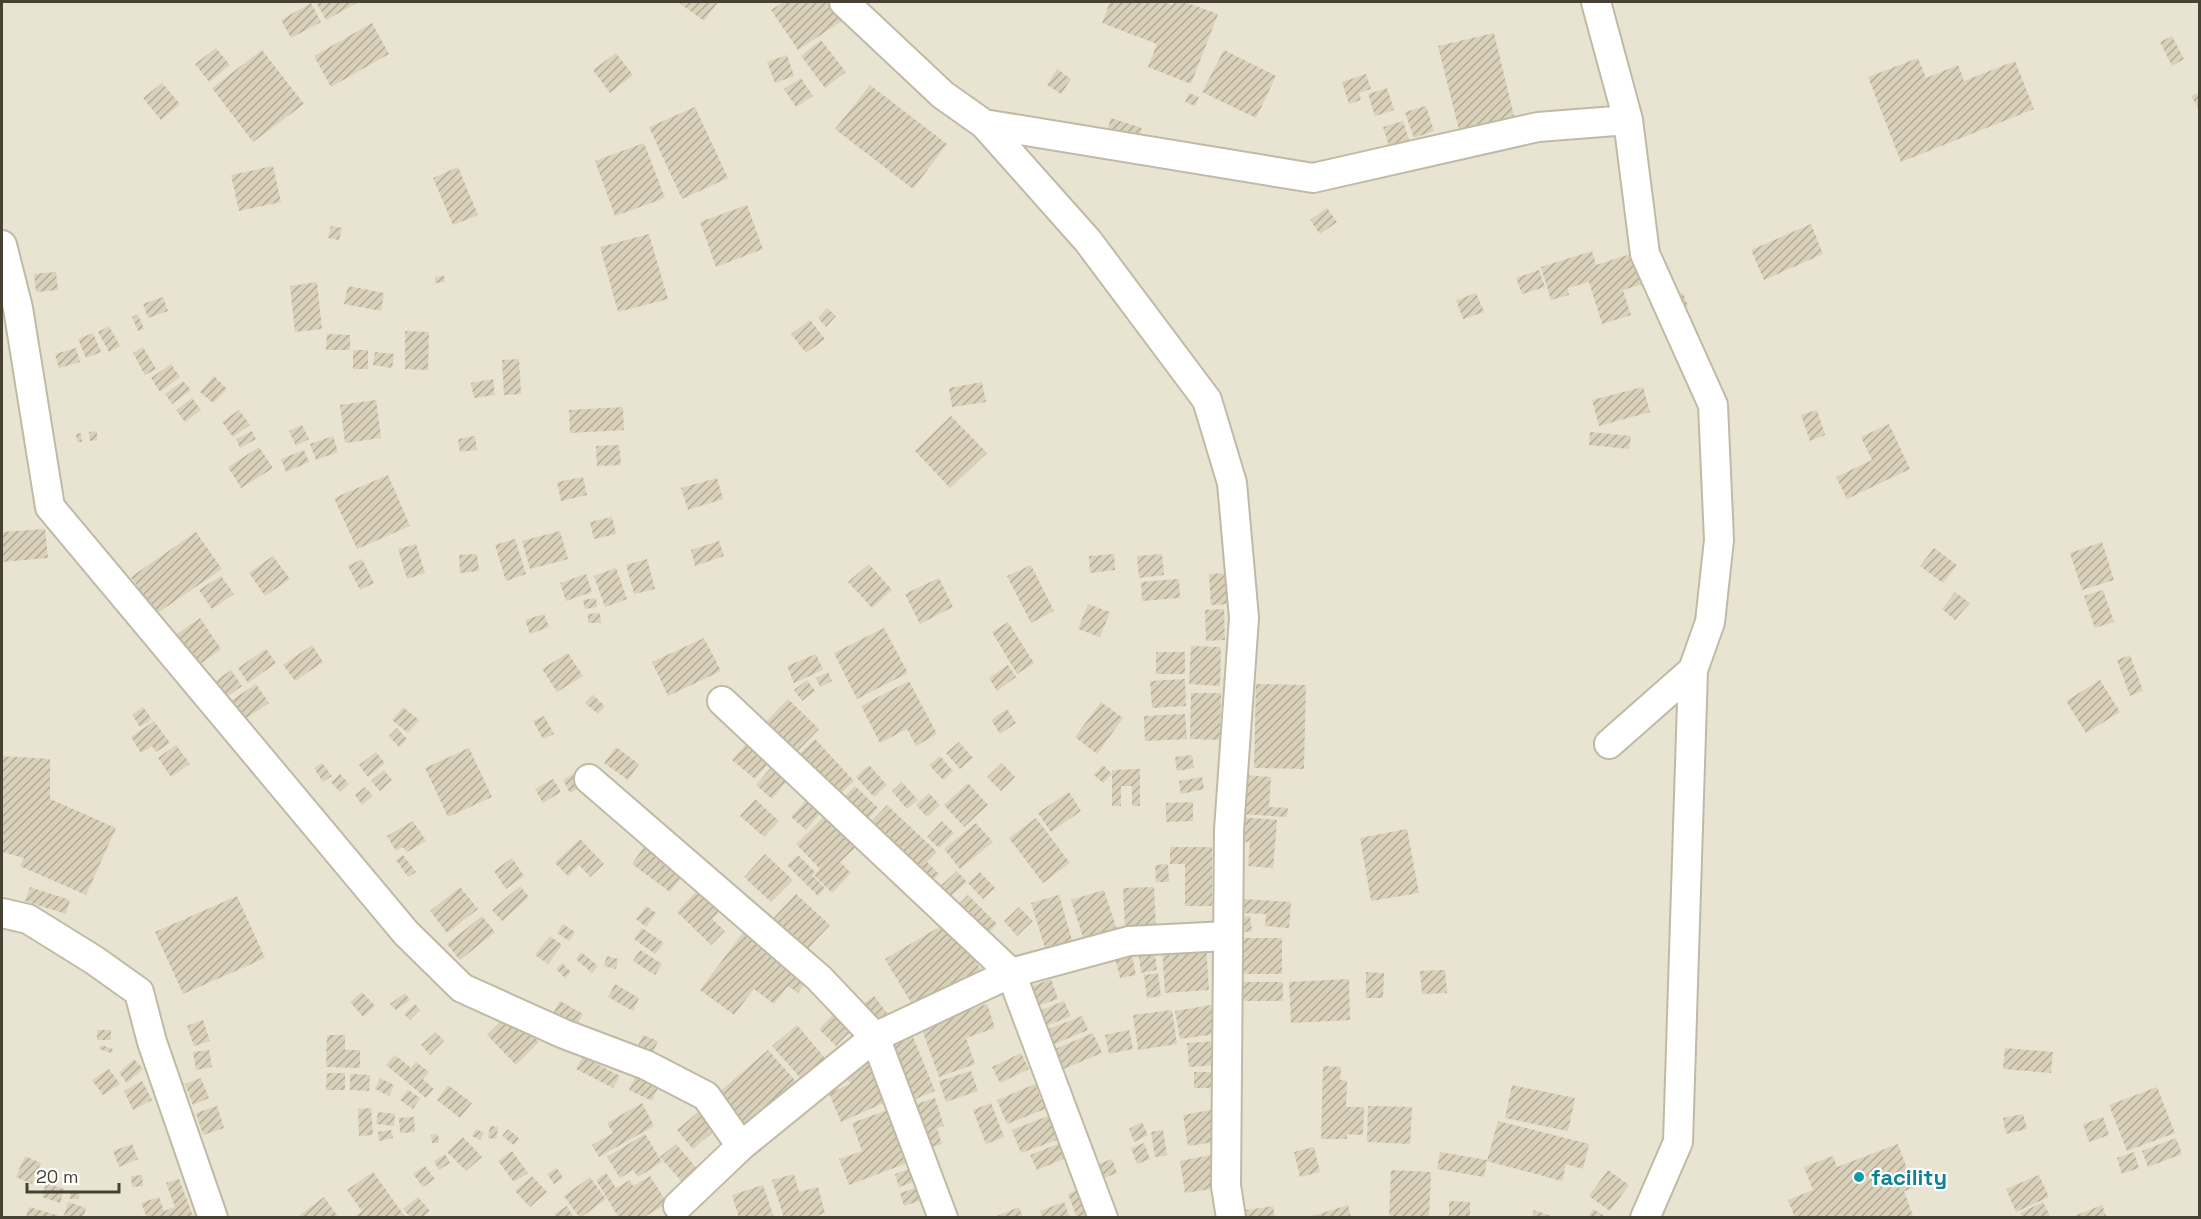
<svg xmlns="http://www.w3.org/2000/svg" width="2201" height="1219" font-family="'Space Grotesk',sans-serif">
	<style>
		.residential { fill: #e8e4d1 }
		.building { fill: url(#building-hatch) }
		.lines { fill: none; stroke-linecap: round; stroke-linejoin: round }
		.minor-casing { stroke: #c0baa5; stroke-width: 32 }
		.minor { stroke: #fff; stroke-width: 28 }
		.culture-dot { fill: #0f9aa8; stroke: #fff; stroke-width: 2 }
		.labels { text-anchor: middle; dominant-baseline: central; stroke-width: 4.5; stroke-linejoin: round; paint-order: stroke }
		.culture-label { font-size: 22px; font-weight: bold; fill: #0d838f; stroke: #fff; text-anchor: start }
	</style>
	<defs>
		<pattern id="building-hatch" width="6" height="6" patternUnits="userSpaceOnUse" patternTransform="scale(1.5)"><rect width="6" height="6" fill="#dad1ba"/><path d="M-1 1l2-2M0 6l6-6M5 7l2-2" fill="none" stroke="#b3ab98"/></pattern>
	</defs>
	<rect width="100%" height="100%" fill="#f4f1e3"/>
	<!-- residential -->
	<path class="residential" d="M2,2H2199V1217H2Z"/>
	<!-- building -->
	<path class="building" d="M316,2H359L326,20Z
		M678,2H718L704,21Z
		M784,2H834L845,19L798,50L771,10Z
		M1110,2H1164L1172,5L1174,2H1185L1218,14L1191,84L1148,67L1157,44L1102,23Z
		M311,3L321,22L291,38L281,20Z
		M372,23L389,54L331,87L314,56Z
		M1494,33L1514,116L1459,130L1438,46Z
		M2172,36L2184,59L2172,66L2160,42Z
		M821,40L846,72L825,88L801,56Z
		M216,48L230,65L209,82L195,64Z
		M262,50L304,104L253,142L212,88Z
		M1224,50L1276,76L1256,118L1202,92Z
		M616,53L633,75L610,93L593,70Z
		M787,55L794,76L775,83L767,62Z
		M1918,58L1926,78L1958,65L1964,81L2015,61L2034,109L1901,162L1868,77Z
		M1057,69L1071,79L1061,94L1047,85Z
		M1366,74L1371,89L1359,93L1361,100L1349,104L1342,82Z
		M801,78L813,96L796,107L784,89Z
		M162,83L180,104L161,120L143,98Z
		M870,85L947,144L913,189L835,129Z
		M1387,88L1394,110L1375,116L1368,94Z
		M2200,92V111L2191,96Z
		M1189,93L1199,97L1195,106L1185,102Z
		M1426,106L1434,131L1414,138L1405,112Z
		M695,107L728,178L682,199L649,127Z
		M1111,118L1142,128L1138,141L1107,131Z
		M1403,121L1409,140L1389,146L1383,127Z
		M644,143L665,198L615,216L595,161Z
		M273,166L281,202L239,211L231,175Z
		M458,167L478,215L453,225L433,178Z
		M747,205L763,249L716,267L700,222Z
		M1327,208L1337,222L1320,234L1310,220Z
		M1811,224L1823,254L1764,280L1751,250Z
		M331,226L342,228L339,240L328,238Z
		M649,234L668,299L618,312L600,247Z
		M1592,251L1596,265L1634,253L1643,284L1623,290L1631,315L1602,324L1589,282L1568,288L1569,295L1551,300L1541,267Z
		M1539,270L1545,287L1522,294L1516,278Z
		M56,272L58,290L36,292L34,274Z
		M444,276L445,282L435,283V277Z
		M317,282L322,329L295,332L290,286Z
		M348,286L384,293L381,311L344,304Z
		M1476,293L1484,312L1463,319L1456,300Z
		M1683,293L1688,306L1679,309L1674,296Z
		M163,297L168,311L148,318L143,304Z
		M827,308L836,316L826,327L818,318Z
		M138,314L144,329L138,331L132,317Z
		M810,320L825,339L806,353L791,334Z
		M109,326L120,346L109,352L98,332Z
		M405,331L429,332L428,370L405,369Z
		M93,333L101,352L86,358L78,339Z
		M327,334L350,335V350H326Z
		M143,347L156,369L145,375L133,353Z
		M76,348L80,362L59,368L55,354Z
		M353,350H368V369H353Z
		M375,352L394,354L392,368L373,365Z
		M519,359L521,394L504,395L502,360Z
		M171,364L180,377L160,392L151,378Z
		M214,376L227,389L213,403L200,392Z
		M493,379L495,395L474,398L471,383Z
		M183,381L191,390L172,404L165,394Z
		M982,382L986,402L952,407L949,388Z
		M1643,387L1650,412L1599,426L1592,400Z
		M192,398L201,410L185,422L176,410Z
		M376,400L381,438L345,443L340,405Z
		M623,407L624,430L570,433L569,410Z
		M239,410L250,425L233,437L222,422Z
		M1817,410L1825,435L1810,441L1801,415Z
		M951,416L987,453L950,488L915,451Z
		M1889,424L1910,469L1847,499L1836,477L1872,460L1861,437Z
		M302,425L309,439L296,446L289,431Z
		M97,431V440L90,441L89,432Z
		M252,431L256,439L240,448L236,439Z
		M1590,432L1631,436L1629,449L1589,445Z
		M81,433L82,442H77L76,434Z
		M333,436L338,452L316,460L310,444Z
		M475,436L477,450L460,452L458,439Z
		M619,445L621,465L597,466L596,446Z
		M259,447L273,468L241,488L228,467Z
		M304,450L309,462L286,472L281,459Z
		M388,475L410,526L357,549L334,498Z
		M583,477L587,495L561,501L557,482Z
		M717,478L723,499L688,510L681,488Z
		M612,517L616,534L594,539L590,522Z
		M45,529L48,558L2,562V532Z
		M560,531L568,559L530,569L522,541Z
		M196,532L222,569L156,614L131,577Z
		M515,539L526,574L506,581L495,545Z
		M719,541L724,556L695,566L691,550Z
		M2102,542L2114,580L2082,590L2070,553Z
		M416,544L425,573L407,579L398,549Z
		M1934,548L1957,565L1943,583L1920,566Z
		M477,554L479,571L460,573L459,555Z
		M1114,554L1115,570L1090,573L1089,556Z
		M1162,554L1164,575L1139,578L1137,556Z
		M273,556L290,579L265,596L249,573Z
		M362,559L374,583L360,590L348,566Z
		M647,559L655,589L634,594L626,565Z
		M869,564L892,590L872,608L848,582Z
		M1031,565L1054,611L1031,623L1007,576Z
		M616,568L627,599L605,607L594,576Z
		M1227,573L1229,604L1211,605L1209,574Z
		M586,574L592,592L566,601L560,583Z
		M221,576L234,594L212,609L199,590Z
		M939,578L953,607L920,624L905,594Z
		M1179,579L1180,598L1142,601L1141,582Z
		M2103,590L2114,622L2095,628L2084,596Z
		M1955,592L1970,603L1955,620L1942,609Z
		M596,598L597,607L585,609L583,600Z
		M1088,604L1110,612L1100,637L1078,629Z
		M1224,609L1225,640L1206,641L1205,610Z
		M600,613L601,623H588V614Z
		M544,614L549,627L530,634L525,620Z
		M200,618L221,649L196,667L174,636Z
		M1008,622L1034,663L1017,674L992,632Z
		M884,628L908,673L857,699L834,653Z
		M704,638L721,671L668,696L652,662Z
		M312,645L323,662L295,681L283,665Z
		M1191,646L1221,647L1220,686L1189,684Z
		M266,649L276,663L248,683L238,668Z
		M1156,652H1185V674H1156Z
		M568,653L583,676L557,692L542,669Z
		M816,654L823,670L794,683L787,666Z
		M2130,655L2143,691L2130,696L2117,660Z
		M1008,665L1016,677L997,691L989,678Z
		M231,670L242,686L224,699L213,683Z
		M828,672L832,681L820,687L816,678Z
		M1185,679L1186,706L1152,708L1150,681Z
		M807,680L815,691L802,701L794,690Z
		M2100,680L2120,712L2086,733L2066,701Z
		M909,681L937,734L916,746L907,729L880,743L861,706Z
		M256,684L269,703L245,719L232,700Z
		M1256,684L1306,685L1304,769L1254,768Z
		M1191,693H1221L1220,740L1190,739Z
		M593,695L605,706L598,714L585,703Z
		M788,699L819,729L792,757L761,727Z
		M1101,702L1123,718L1097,754L1075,737Z
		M143,707L152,719L140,727L132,715Z
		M403,707L419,720L408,733L392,720Z
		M1007,709L1016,723L1000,734L991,720Z
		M1185,714L1187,739L1145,741L1144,716Z
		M544,716L554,734L543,739L533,721Z
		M154,721L170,743L156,752L152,746L141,753L131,737Z
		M397,728L407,739L399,747L389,736Z
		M752,737L774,757L755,779L732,760Z
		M815,739L854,781L834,800L795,758Z
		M959,742L973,758L960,769L946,753Z
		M176,745L190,764L171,777L158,758Z
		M616,747L639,764L628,780L604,763Z
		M469,748L492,797L448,817L425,768Z
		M376,752L385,763L368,777L359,765Z
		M1192,755L1194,768L1177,771L1175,757Z
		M2,756L50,759V799L116,828L86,895L20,866L24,858L2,852Z
		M940,756L953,771L943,780L929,765Z
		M322,763L332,776L323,782L314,768Z
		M1002,763L1015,777L1001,791L987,777Z
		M773,765L789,778L772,799L756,785Z
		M869,765L887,785L874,797L856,777Z
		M1103,765L1112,774L1103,783L1094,775Z
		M1140,769V806H1132V786H1121V806H1112V770Z
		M384,770L392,780L380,791L371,781Z
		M575,773L582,786L570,793L563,780Z
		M340,774L349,784L340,792L331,782Z
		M1243,775L1271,777L1269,807L1288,808L1287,817L1240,814Z
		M1202,777L1204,789L1181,794L1179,781Z
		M553,779L561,792L543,803L535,789Z
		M902,782L918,800L907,809L892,791Z
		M968,783L988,805L964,827L944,805Z
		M855,786L878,808L864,823L841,800Z
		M365,787L373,796L362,805L355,795Z
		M1069,792L1081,811L1051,832L1038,813Z
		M929,793L940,805L927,817L916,805Z
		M810,796L824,809L806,830L791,817Z
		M755,799L779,821L764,837L740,816Z
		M1193,802V821L1166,822V803Z
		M887,805L937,852L927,862L939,874L928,885L866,827Z
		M828,813L860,843L840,862L851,873L832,893L814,875L820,869L796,844Z
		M1239,817L1277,820L1273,868L1248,866L1250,842L1237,841Z
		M1036,818L1070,863L1043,883L1009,838Z
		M413,821L426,841L407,852L403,847L396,851L387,836Z
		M942,821L954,833L939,848L927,837Z
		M976,823L993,842L960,869L944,849Z
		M1407,829L1419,893L1371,901L1360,838Z
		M580,839L604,864L590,877L579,865L568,876L555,863Z
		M645,845L684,873L670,892L632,864Z
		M1170,847H1212V906H1185V864H1170Z
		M765,854L793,880L771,902L744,877Z
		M403,855L416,872L408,877L396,860Z
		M798,855L815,872L812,875L825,888L818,896L787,865Z
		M512,858L524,876L506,889L494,871Z
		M1168,864L1169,882H1156L1155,865Z
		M957,871L967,882L945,901L936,890Z
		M980,872L995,888L983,899L968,883Z
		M520,886L529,897L502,921L492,910Z
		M30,887L70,900L66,914L25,901Z
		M460,887L478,909L447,933L430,911Z
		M1154,887L1156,927L1125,929L1123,888Z
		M699,889L721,909L712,919L725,931L711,945L677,912Z
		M1104,890L1117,930L1084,940L1071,900Z
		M796,894L830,925L802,955L768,924Z
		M968,895L997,924L983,938L954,909Z
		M1059,895L1072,940L1045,948L1031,903Z
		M237,896L265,958L183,994L155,932Z
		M1243,899L1291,902L1289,928L1265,926L1266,914L1242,913Z
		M646,906L656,913L646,927L636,919Z
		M1019,907L1033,921L1017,936L1004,921Z
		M482,916L495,932L460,960L447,944Z
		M1250,916L1252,931L1238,933L1236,918Z
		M951,920L982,972L916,1011L885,959Z
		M563,924L575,932L569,941L557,933Z
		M642,928L664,943L655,954L634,939Z
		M744,931L808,978L798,993L788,986L774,1004L754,989L734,1015L700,990Z
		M550,936L562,945L548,964L535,955Z
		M1242,938H1282V974H1242Z
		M1206,944L1209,990L1165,993L1162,947Z
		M1154,947L1157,970L1141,973L1138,949Z
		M640,950L662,964L655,975L633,961Z
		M1131,951L1136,975L1120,978L1114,954Z
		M581,952L598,966L592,973L576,959Z
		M607,956L618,959L616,969L604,966Z
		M562,963L571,972L565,978L556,969Z
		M1445,970L1447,993L1422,994L1420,971Z
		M1366,972L1384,973L1383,998H1366Z
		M1158,973L1161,996L1147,998L1144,975Z
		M1051,979L1058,999L1034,1007L1027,988Z
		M1349,979L1350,1020L1291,1023L1289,982Z
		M1238,982H1283V1001H1238Z
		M615,984L639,998L633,1011L608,997Z
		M362,992L375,1006L363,1017L350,1002Z
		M405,993L410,1000L396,1010L390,1004Z
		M874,996L887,1013L868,1027L855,1010Z
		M560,1001L583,1014L574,1030L551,1017Z
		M1064,1001L1071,1016L1041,1028L1034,1013Z
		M415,1004L420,1010L410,1020L404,1014Z
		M987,1004L995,1028L966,1038L975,1064L939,1077L921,1027Z
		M1211,1005L1216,1034L1180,1039L1175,1011Z
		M1172,1010L1177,1044L1138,1050L1133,1015Z
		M836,1012L853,1029L836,1046L819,1029Z
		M509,1013L539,1042L516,1065L487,1035Z
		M1082,1016L1088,1030L1050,1046L1044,1031Z
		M203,1020L210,1041L194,1046L187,1026Z
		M797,1025L828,1062L804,1082L772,1046Z
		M97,1030H111V1040H97Z
		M1129,1030L1133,1049L1109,1054L1105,1035Z
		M436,1032L444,1041L430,1055L421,1045Z
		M911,1032L935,1091L906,1103L882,1043Z
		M1093,1033L1102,1053L1056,1072L1048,1052Z
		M327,1035H345V1050H360V1068L326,1067Z
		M643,1035L658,1041L650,1059L635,1052Z
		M1218,1041L1220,1065L1189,1067L1187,1043Z
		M101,1045L113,1049L111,1053L99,1049Z
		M2005,1048L2053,1052L2051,1073L2003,1069Z
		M209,1050L212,1067L196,1070L193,1052Z
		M768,1050L800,1086L744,1134L712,1098Z
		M1021,1053L1029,1069L1000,1083L992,1067Z
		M395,1055L411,1068L416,1062L429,1072L423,1079L434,1089L426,1098L386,1065Z
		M583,1057L620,1076L613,1088L576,1069Z
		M134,1059L143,1069L127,1083L119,1073Z
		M870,1059L888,1101L841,1122L829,1093L850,1084L844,1071Z
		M1323,1066L1341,1067L1340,1080L1347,1081L1346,1107H1364L1363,1135L1347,1134V1139H1321Z
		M109,1069L120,1084L103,1095L92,1080Z
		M971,1071L978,1091L946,1102L939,1081Z
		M1194,1072H1220V1088H1194Z
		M327,1073H345V1090H326Z
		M350,1074L370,1075L369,1091L350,1090Z
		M636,1075L659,1086L652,1101L629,1090Z
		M201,1078L209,1098L193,1105L185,1084Z
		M380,1078L394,1085L389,1096L375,1089Z
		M142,1081L152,1100L133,1110L124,1091Z
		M1035,1084L1045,1109L1007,1124L997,1100Z
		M448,1085L472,1103L460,1118L437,1100Z
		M1512,1085L1575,1098L1568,1131L1505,1118Z
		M2157,1087L2175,1133L2127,1151L2109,1105Z
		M408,1090L420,1098L413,1109L400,1100Z
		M935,1098L944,1126L937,1128L942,1144L922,1150L907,1107Z
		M642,1103L654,1126L599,1157L592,1145L613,1133L607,1123Z
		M991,1103L1004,1137L986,1144L973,1110Z
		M217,1106L224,1128L203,1135L196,1113Z
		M1368,1106L1412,1107L1410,1144L1367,1142Z
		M371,1108L373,1135L359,1136L358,1109Z
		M703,1108L719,1127L693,1149L677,1130Z
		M1216,1109L1221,1141L1188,1146L1183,1115Z
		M887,1110L907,1163L849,1185L839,1159L862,1151L852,1123Z
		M378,1112L395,1114L394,1126L376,1124Z
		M1053,1114L1062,1138L1021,1153L1012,1130Z
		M2023,1114L2027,1129L2006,1134L2003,1118Z
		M414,1117L415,1132L400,1133L399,1118Z
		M2103,1117L2109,1135L2089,1142L2083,1124Z
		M1498,1121L1589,1144L1583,1169L1566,1164L1562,1181L1487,1161Z
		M1142,1122L1148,1135L1134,1142L1129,1129Z
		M490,1126L498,1127L496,1139L488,1138Z
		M476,1129L484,1133L480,1140L472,1136Z
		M508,1129L519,1138L514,1145L502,1136Z
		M391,1130L393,1138L379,1141L378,1132Z
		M1163,1130L1167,1155L1155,1157L1151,1132Z
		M438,1134L439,1143H432L431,1135Z
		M645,1134L662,1162L638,1177L633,1170L620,1178L607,1157Z
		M463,1137L482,1157L466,1171L447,1152Z
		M2176,1138L2182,1154L2148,1167L2142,1151Z
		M1063,1142L1069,1157L1037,1170L1030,1155Z
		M1144,1143L1150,1159L1137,1164L1131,1148Z
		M132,1144L138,1159L119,1167L113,1151Z
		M676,1144L699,1171L684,1184L660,1157Z
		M1898,1144L1914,1188L1904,1191L1913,1216L1795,1218L1788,1200L1813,1190L1804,1167L1833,1156L1837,1167Z
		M1314,1147L1320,1172L1300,1177L1294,1152Z
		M512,1151L528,1173L514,1182L498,1161Z
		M1440,1152L1487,1160L1484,1177L1437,1169Z
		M2134,1152L2139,1168L2122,1174L2117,1158Z
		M445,1154L450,1163L439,1170L434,1161Z
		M1211,1155L1217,1188L1185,1193L1180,1161Z
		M25,1156L41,1163L32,1184L16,1177Z
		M1112,1159L1117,1173L1098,1180L1093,1166Z
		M425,1166L435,1179L423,1187L413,1174Z
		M917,1166L922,1179L899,1187L895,1174Z
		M557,1168L563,1178L554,1184L547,1174Z
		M1391,1170L1431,1172L1429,1218H1389Z
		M1608,1170L1629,1185L1610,1211L1589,1196Z
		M373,1172L406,1218H353L362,1211L347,1190Z
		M606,1173L616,1188L630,1180L633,1186L650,1176L667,1203L646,1216L647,1218H619L596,1180Z
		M794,1174L799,1192L818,1187L825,1213L811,1218H784L772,1180Z
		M142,1175L143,1186L132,1187L131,1176Z
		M2039,1175L2049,1197L2016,1212L2006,1189Z
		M532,1176L547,1192L530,1207L515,1191Z
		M590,1177L606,1199L580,1218L564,1196Z
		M179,1179L193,1216L147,1218L141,1203L159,1197L164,1211L175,1207L166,1183Z
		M46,1183L64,1189L60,1203L42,1197Z
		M763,1185L774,1218H739L732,1195Z
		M924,1185L928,1198L904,1206L900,1193Z
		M1084,1187L1095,1214L1087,1218H1077L1068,1194Z
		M79,1191V1199H70V1192Z
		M324,1197L339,1218H296Z
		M418,1197L430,1211L422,1218H411L403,1209Z
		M1449,1201L1470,1202V1218H1449Z
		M68,1202L86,1208L83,1218H63Z
		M1064,1202L1070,1218H1042L1040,1211Z
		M2043,1202L2051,1218H2023L2020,1213Z
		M1348,1205L1351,1218H1309V1217Z
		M2102,1205L2107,1218H2072V1217Z
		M567,1206L574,1218H556L554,1214Z
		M1273,1206L1275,1218H1240L1239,1211Z
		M29,1207L63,1217V1218H26Z
		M1019,1207L1023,1218H994V1217Z
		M1593,1209L1608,1218H1588Z
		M1534,1210L1554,1217V1218H1532Z"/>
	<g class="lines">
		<defs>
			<path id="minor" d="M844,2L943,95L984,124L1088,241L1207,400L1232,483L1244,618L1229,830L1226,1186L1231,1218
				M1596,2L1628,120L1645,254L1713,405L1719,540L1710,622L1693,670L1678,1142L1645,1218
				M984,124L1313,178L1538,127L1628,120
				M2,245L18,308L50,507L406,933L462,988L564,1034L646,1065L706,1096L741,1146
				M722,701L1011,973L1103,1218
				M1609,744L1693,670
				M589,779L819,978L875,1037L943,1218
				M2,913L28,919L94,960L139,992L152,1042L213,1218
				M678,1206L741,1146L875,1037L1011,973L1129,941L1227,936"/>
		</defs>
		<!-- minor casing -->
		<use href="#minor" class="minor-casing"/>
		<!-- minor -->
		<use href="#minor" class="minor"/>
	</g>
	<!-- markers -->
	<circle class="culture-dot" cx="1859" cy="1177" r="6"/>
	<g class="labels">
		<!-- culture labels -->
		<g class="culture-label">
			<text x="1871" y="1177">facility</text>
		</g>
	</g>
	<!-- border -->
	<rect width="2201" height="1219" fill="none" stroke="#464133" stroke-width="6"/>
	<!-- scale -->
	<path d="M27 1183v9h92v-9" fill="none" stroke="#464133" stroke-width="3"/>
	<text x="36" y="1183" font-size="18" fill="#464133" stroke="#ffffff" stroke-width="4.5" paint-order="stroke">20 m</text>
</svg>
